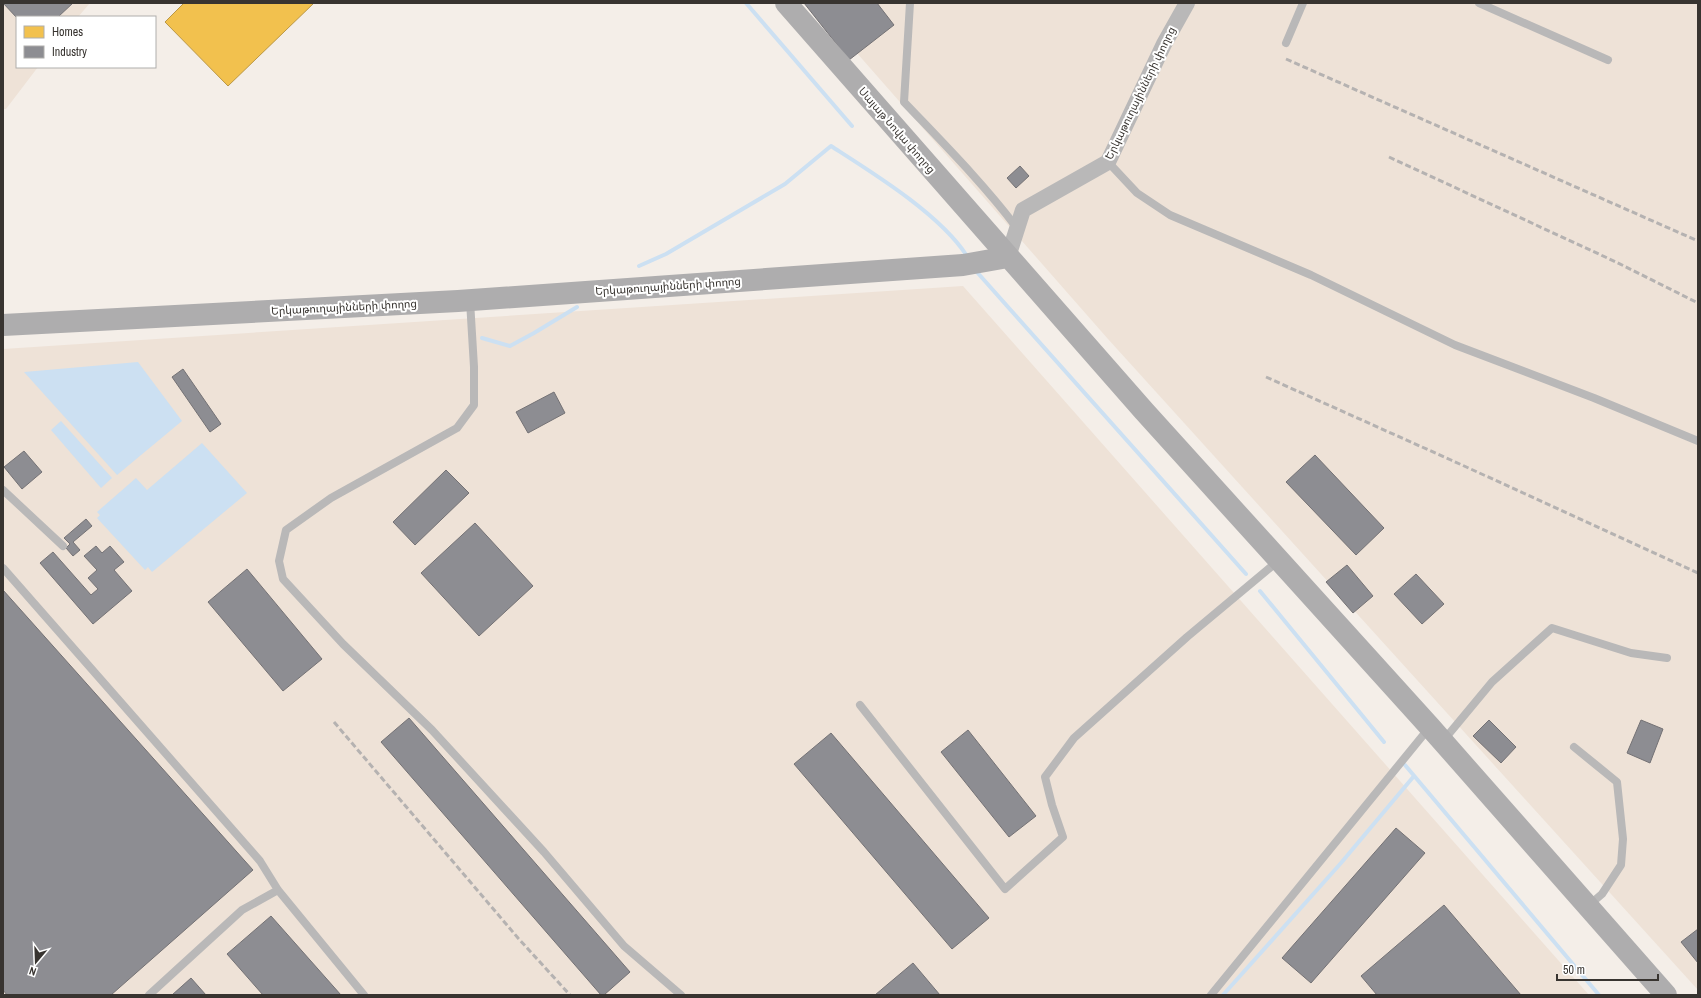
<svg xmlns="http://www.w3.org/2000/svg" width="1701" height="998" font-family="'Archivo Narrow','Noto Sans Armenian',sans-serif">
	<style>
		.built { fill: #eee2d7 }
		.water { fill: #cce0f2 }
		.homes { fill: #f2c14e; stroke: #ba9745 }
		.industry { fill: #8d8d92; stroke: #747275 }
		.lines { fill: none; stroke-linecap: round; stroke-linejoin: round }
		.stream { stroke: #cce0f2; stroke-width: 4 }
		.lane { stroke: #b9b8b8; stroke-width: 8 }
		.street { stroke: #b9b8b8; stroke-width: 16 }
		.secondary { stroke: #aeadae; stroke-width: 22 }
		.rail { stroke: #b5b2b1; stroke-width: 3; stroke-dasharray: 6 3; stroke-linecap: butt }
		.labels { text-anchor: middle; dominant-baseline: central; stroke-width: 4; stroke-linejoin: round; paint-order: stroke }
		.street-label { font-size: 11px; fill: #383430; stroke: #fff }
	</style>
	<rect width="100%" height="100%" fill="#f4eee8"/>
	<!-- built -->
	<path class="built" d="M3,3H90L78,17H17V67H38L6,109H3Z
		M813,3H1698V990L1108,339Z
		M963,286L1589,995H3V349Z"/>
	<!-- water -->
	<path class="water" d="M138,362L182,421L117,475L24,372Z
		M61,421L112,478L101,488L51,430Z
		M202,443L247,493L152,572L148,567L145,570L97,518L100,515L97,512L136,478L147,490Z"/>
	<!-- homes -->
	<path class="homes" d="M184,3H314L228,86L165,22Z"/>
	<!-- industry -->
	<path class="industry" d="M3,3H73L58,17L17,18Z
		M804,3H877L894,25L849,60Z
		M1020,166L1029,176L1016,188L1007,178Z
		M183,369L221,424L210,432L172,377Z
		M554,392L565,413L528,433L516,412Z
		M24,451L42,472L22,489L4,467Z
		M1315,455L1384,528L1356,555L1286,482Z
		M446,470L469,493L415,545L393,522Z
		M86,519L92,526L73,542L80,550L73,556L66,548L70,544L64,538Z
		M475,523L533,586L479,636L421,573Z
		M96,546L102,553L110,546L124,562L114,570L132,591L93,624L40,563L53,552L91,595L98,589L88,578L97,570L84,556Z
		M1347,565L1373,596L1353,613L1326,582Z
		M247,569L322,659L283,691L208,602Z
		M1416,574L1444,604L1422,624L1394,594Z
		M3,590L253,870L111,995H7L3,990Z
		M409,718L630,972L604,995H601L381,742Z
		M1489,720L1516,747L1501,763L1473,736Z
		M1641,720L1663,729L1650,763L1627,753Z
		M968,730L1036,816L1009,837L941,752Z
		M831,733L989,918L952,949L794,764Z
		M1396,828L1425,853L1311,983L1282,958Z
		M1444,905L1521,995H1377L1361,976Z
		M271,916L341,995H263L227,954Z
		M1698,929V963L1681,942Z
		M913,963L940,995H875Z
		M191,978L206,995H172Z"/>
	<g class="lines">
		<!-- stream -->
		<path class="stream" d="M746,3L852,126
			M639,266L666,254L785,184L831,146C873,173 940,214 967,256
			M976,271L1246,574
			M482,338L510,346L534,333L577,307
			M1260,591L1384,742
			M1405,765L1599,995
			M1223,995L1341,863L1414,776"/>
		<!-- lane -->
		<path class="lane" d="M910,3L904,102C943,143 983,183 1017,228
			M1479,3L1608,60
			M1286,43L1303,3
			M1108,162L1137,193L1170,215L1311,275L1455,345L1594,398L1698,441
			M470,301L474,367V405L457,428L331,498L286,530L279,561L283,579L343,644L432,730L544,852L624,946L681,995
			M3,490L63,546
			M3,568L260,861L278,890L364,995
			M860,705L1005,889L1063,837L1052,805L1045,777L1074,738L1187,637L1278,561
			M1443,741L1492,682L1552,628L1631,653L1667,658
			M1574,747L1617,782L1623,839L1621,865L1602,894L1588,906
			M149,995L242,910L278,890
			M1211,995L1429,728"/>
		<!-- street -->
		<path class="street" d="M1008,257L1023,210L1108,162L1164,44L1187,3"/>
		<!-- secondary -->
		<path class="secondary" d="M786,3L1144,411L1430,727L1666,995
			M3,325L458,301L963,265L1008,257"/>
		<!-- rail -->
		<path class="rail" d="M1286,59L1698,241
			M1389,157L1616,262L1698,303
			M1266,377L1451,460L1698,573
			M334,722L518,938L570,995"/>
	</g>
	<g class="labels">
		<!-- street labels -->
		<g class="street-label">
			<text transform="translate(1140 93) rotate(-64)">Երկաթուղայինների փողոց</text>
			<text transform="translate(897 130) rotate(49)">Սայաթ Նովա փողոց</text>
			<text transform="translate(668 286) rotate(-4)">Երկաթուղայինների փողոց</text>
			<text transform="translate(344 307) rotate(-3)">Երկաթուղայինների փողոց</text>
		</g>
	</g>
	<!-- border -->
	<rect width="1701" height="998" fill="none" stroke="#383430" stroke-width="8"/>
	<!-- legend -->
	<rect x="16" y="16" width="140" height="52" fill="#ffffff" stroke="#afaeac"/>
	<rect x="24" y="26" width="20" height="12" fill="#f2c14e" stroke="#afaeac"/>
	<text x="52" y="36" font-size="12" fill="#383430">Homes</text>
	<rect x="24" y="46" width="20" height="12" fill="#8d8d92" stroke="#afaeac"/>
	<text x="52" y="56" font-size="12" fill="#383430">Industry</text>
	<!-- north arrow -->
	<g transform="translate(36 962) rotate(199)" stroke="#ffffff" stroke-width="3" paint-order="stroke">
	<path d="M0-3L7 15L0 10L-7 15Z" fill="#383430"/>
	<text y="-6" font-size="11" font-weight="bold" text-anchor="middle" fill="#383430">N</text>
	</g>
	<!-- scale -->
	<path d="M1557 974v6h101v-6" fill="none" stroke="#383430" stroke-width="2"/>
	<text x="1563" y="974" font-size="12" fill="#383430" stroke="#ffffff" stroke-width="3" paint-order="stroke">50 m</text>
</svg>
